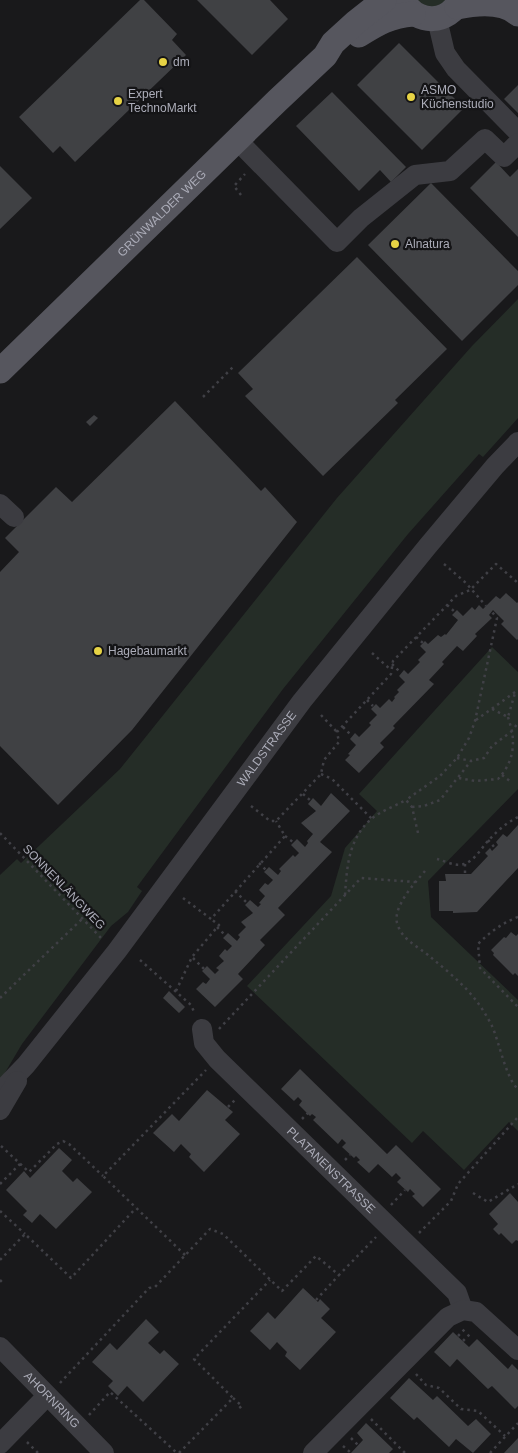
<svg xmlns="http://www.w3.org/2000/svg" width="518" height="1453" font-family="Helvetica,sans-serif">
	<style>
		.green { fill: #252d27 }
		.building { fill: #404144 }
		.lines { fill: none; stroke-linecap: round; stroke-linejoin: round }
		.path { stroke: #404046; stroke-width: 2.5; stroke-dasharray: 2.5 4; stroke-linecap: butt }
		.minor { stroke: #3c3c41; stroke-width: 20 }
		.major { stroke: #56565e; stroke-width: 25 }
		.poi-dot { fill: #e7d345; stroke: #141416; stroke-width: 2 }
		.labels { text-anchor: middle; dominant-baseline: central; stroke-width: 4.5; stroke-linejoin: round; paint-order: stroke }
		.poi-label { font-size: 12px; fill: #acadb9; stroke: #141416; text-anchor: start }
		.street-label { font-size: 12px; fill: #acadb9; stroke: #141416 }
	</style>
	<rect width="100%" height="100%" fill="#19191b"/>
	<!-- green -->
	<path class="green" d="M412,0H450L432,11Z
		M518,299V418L483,457L479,454L408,534L283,689L137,887L142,891L128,912L111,926L22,1044L0,1081V875L17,859L21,863L120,769L337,498L472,346Z
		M492,647L518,672V789L428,881L431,917L518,1000V1131L509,1122L464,1170L423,1131L412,1143L247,986L331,896L345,848L377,811L359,794Z"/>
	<!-- building -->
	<path class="building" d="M140,0H144L177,34L172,40L186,55L75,162L60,146L53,153L19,117Z
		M197,0H270L288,19L252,55Z
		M399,43L464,108L422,150L357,85Z
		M518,85V113L504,99Z
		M332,92L406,167L391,182L380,170L359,191L296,126Z
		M496,162L510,177L518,169V237L470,188Z
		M0,166L32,198L0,229Z
		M431,183L518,271V285L462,341L368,245Z
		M357,257L447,349L395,400L398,403L323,476L245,396L253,389L238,373Z
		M175,401L261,491L265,487L297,522L132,730L58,805L0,746V572L19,552L5,538L56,487L72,502Z
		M94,415L98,418L90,426L86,422Z
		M506,593L517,603L518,602V639L517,640L501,624L504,621L493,610L489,615L492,618L475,634L477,636L463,651L457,646L442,662L444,664L429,680L434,684L393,726L395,728L380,743L384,747L359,773L345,760L350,755L348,754L356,745L350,739L355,733L359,737L371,725L369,723L377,715L371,709L376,704L380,708L389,699L392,702L395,698L394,697L399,692L397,690L405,682L399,676L404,670L408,674L420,662L418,660L426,652L420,646L425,641L428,644L438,635L441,637L445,634L446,635L458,620L452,615L457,610L463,616L472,607L475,610L479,605L483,609L496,596L500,599Z
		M331,793L350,811L320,842L332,852L278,908L285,915L260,940L265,945L238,974L243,979L215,1007L196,989L203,982L206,984L210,979L202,971L207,966L215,974L219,970L216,968L224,961L219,956L225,949L227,951L232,946L223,938L228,933L237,941L240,937L238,935L246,927L241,922L253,913L245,905L250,900L258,907L261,904L259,903L265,896L259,890L265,883L268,885L273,880L264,872L269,867L278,875L281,871L279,869L293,855L295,857L299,853L291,845L297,839L305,847L308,843L307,841L313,834L301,823L316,811L308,804L313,798L321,806Z
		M518,825V868L477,912L453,913V911H439V881H446L445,874H471L488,856L485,853L490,848L492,851L498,845L496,842L503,834L507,837Z
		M511,932L516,936L518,934V976L515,973L513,975L493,955L494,953L491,950L504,937L506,938Z
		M169,991L185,1007L179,1013L163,998Z
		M300,1069L387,1154L396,1145L441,1189L423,1207L412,1196L415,1194L410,1189L408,1192L397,1182L401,1178L396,1173L392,1177L378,1164L369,1173L357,1162L360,1160L356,1156L354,1158L342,1147L346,1143L342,1139L338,1144L313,1120L316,1117L312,1114L310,1116L299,1105L302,1101L298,1097L294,1101L281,1089Z
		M207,1090L233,1112L225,1120L240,1134L204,1172L189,1157L191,1154L181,1144L174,1152L153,1133L172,1114L179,1121Z
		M59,1148L72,1160L62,1171L73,1182L77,1178L92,1192L56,1229L40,1214L32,1223L23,1215L27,1211L6,1190L24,1171L30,1178Z
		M510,1193L518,1202V1241L516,1240L512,1244L501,1233L499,1235L493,1229L498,1224L489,1214Z
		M303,1288L318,1302L320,1299L330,1309L321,1318L336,1332L300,1370L285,1356L287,1352L277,1342L270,1350L250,1331L268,1312L275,1319Z
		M146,1319L159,1332L148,1343L160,1354L164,1350L179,1364L143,1402L127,1386L118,1396L108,1386L113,1381L92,1362L110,1343L117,1350Z
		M453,1332L469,1347L477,1339L508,1369L512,1364L518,1370V1406L515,1409L492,1386L488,1389L457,1359L450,1367L434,1352Z
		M409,1378L433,1400L437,1396L468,1426L476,1419L491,1434L473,1453L456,1439L449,1447L417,1417L414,1420L390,1398Z
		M366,1423L393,1449L389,1453H351L363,1440L357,1433Z
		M518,1438V1453H504Z"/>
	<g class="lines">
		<!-- path -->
		<path class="path" d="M241,195L234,186L245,174
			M203,397L234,366
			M444,564L466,583L486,606
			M447,605L455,612
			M416,637L423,643
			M372,653L391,670
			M392,664L401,673
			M367,700L373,706
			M492,709L508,717L515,693
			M321,715L337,732
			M508,717L512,731L518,723
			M476,720L518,690
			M343,727L352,736
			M457,758L471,761L484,758L492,746L512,731C515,750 511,765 498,779L475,781L459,778
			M321,774L332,779L372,819
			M502,775L511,782
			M303,794L311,801
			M251,806L270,821H276L321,774L324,760L339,742L337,732L391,674L393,661L456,596L470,590L496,564L518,583
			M412,807L424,806L440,800L471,761
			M0,833L103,940
			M418,833L412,807L406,800L440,776L457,758L469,738L475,721L497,618L492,612
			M285,836L293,842
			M488,840L495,848
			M437,859C445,861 456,867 464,864C474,861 481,849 487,842C496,832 506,823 518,817
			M259,863L266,870
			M465,864V874
			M425,871C415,883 393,906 397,923C402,940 416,945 428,955C445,969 465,985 478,1003C483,1010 488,1018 492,1026C499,1041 506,1079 518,1089
			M235,891L247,903
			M345,895C347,867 348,840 371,819C381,811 395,806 406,800
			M183,898L211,919L285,836L276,821
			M518,917C502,923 490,932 478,944L480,968L518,1007
			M217,927L226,936
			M193,958L204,969
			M140,960L191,1005L195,1014
			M176,991L192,957L219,925L211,919
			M0,998L82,919
			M219,1029L361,878L415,882
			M228,1107L236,1099
			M302,1119L308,1113
			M1,1146L29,1172L57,1144L63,1141L69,1144L103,1176
			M345,1160L350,1155
			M0,1184L20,1164
			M473,1193L488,1202L518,1184
			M391,1205L405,1190
			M0,1211L25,1234
			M419,1233L451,1201L458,1184L518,1117
			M185,1255L103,1176L206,1070
			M0,1260L25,1234L71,1278L136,1208
			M0,1280L2,1282
			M316,1300L339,1275
			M458,1336L466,1328
			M463,1341L472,1332
			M416,1374L426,1385L439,1388L461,1409L478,1411L505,1436
			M60,1383L149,1288L155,1287L210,1229L223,1234L282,1291L316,1256L339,1275L376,1237
			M233,1398L242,1406L238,1409
			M89,1415L110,1392L177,1453
			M371,1419L405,1453
			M351,1438L358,1445
			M27,1442L38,1453
			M343,1446L351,1453
			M179,1453L233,1398L194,1359L270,1280
			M490,1453L518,1423"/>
		<!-- minor -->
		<g class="minor">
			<path d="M437,19L445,53L456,69L518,132"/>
			<path d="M237,140L337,242L361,218L415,175L450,171L485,139L504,157L518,143"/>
			<path d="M0,504L14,517"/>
			<path id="s1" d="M202,1029L204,1043L217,1059L457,1293L463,1310"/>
			<path id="s2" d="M0,1092L26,1065L117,951L302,701L427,547L495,466L518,442"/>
			<path d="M0,1110L17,1081"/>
			<path id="s3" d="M0,1347L104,1453"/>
			<path d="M0,1444L47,1396"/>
			<path d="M313,1453L448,1317L463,1310L476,1312L518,1350"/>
		</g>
		<!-- major -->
		<g class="major">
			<path d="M404,2C418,25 448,24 460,0"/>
			<path d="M457,7C477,3 502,0 518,14"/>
			<path d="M359,35C378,23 390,16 413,14"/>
			<path id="s4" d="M0,371L277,101L325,56L333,43L356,22L384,0"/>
		</g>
	</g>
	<!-- markers -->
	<g class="poi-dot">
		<circle cx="163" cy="62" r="5"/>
		<circle cx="411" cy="97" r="5"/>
		<circle cx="118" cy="101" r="5"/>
		<circle cx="395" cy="244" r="5"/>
		<circle cx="98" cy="651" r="5"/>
	</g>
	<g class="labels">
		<!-- poi labels -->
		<g class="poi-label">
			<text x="173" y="62">dm</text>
			<text x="421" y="90">ASMO<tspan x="421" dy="14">Küchenstudio</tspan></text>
			<text x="128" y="94">Expert<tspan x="128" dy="14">TechnoMarkt</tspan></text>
			<text x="405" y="244">Alnatura</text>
			<text x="108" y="651">Hagebaumarkt</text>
		</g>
		<!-- street labels -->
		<g class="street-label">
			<text stroke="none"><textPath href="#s4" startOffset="226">GRÜNWALDER WEG</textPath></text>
			<text stroke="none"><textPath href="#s2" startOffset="435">WALDSTRASSE</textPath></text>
			<text transform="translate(64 887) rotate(46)">SONNENLÄNGWEG</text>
			<text stroke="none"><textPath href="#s1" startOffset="194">PLATANENSTRASSE</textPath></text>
			<text stroke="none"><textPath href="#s3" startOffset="74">AHORNRING</textPath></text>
		</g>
	</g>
</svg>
